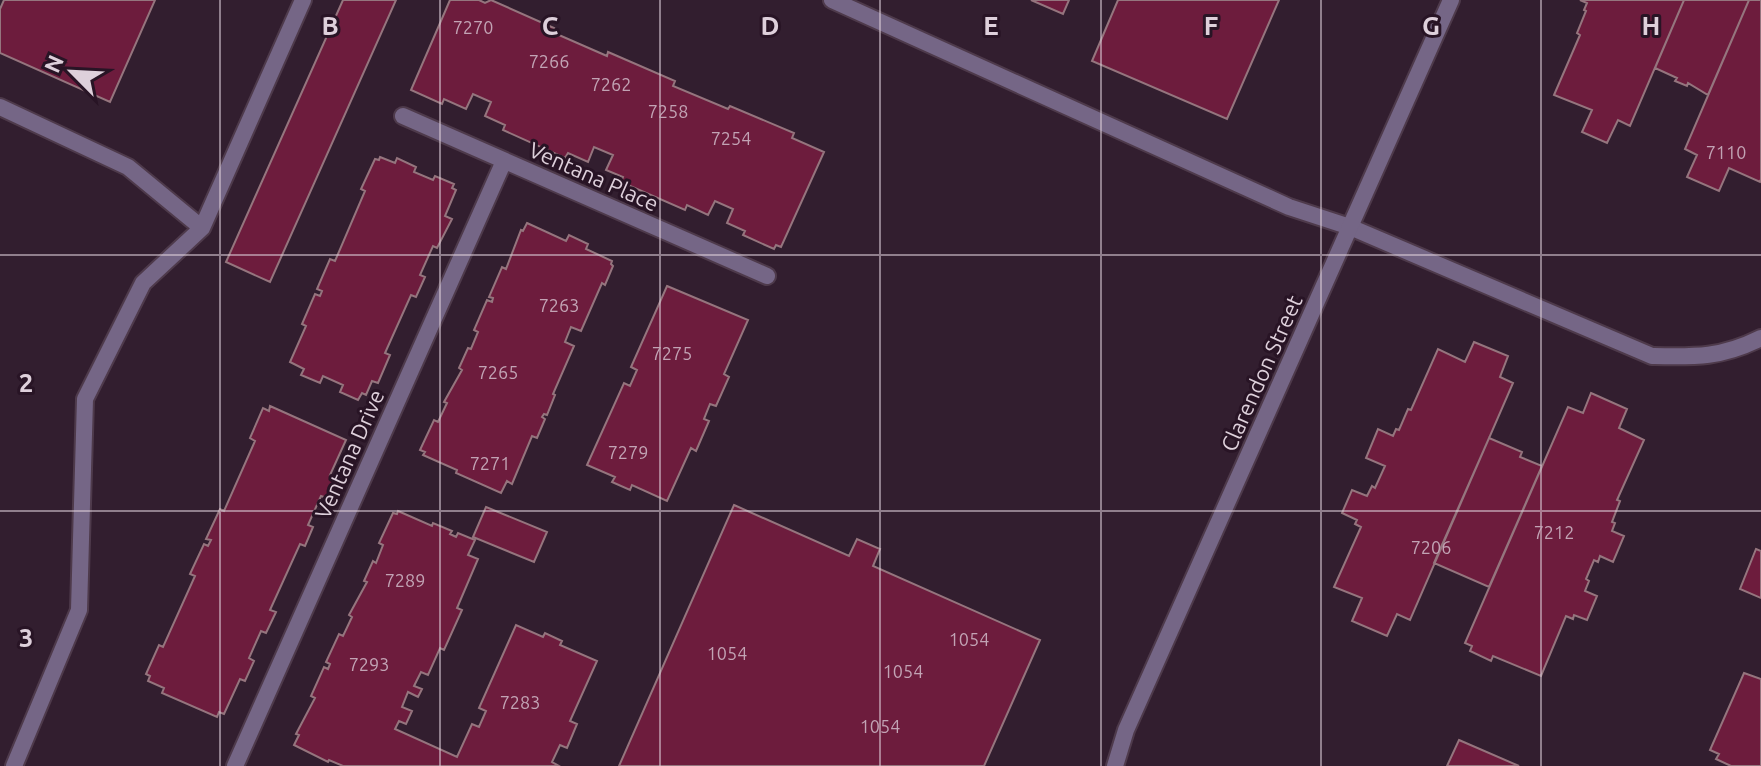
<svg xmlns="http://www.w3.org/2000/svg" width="1761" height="766" font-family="Ubuntu,sans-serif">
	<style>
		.building { fill: #6d1c3d; stroke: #95757e; stroke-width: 2 }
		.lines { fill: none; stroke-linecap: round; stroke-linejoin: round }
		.lane-casing { stroke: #4e3a4b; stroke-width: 20 }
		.street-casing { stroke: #4e3a4b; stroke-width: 20 }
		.lane { stroke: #756686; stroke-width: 16 }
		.street { stroke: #756686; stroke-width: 16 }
		.grid { fill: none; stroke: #ded0db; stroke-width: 2; stroke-opacity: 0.55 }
		.labels { text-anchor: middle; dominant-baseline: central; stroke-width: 6; stroke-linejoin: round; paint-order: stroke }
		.number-label { font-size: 18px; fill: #c2a3b4 }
		.street-label { font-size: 22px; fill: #ded0db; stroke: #281425 }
		.grid-label { font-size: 26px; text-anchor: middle; font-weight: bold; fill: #ded0db; stroke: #281425; stroke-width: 6; stroke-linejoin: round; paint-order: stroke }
	</style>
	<rect width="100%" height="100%" fill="#321e2f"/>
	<!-- building -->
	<path class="building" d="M4,0H155L110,102L0,53V9Z
		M343,0H396L270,282L226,262Z
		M450,0H479L485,3L491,0L554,28L552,32L607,56L608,52L675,81L673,86L728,109L730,106L794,133L792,138L824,152L781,247L776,245L774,249L743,235L745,231L727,223L733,209L715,201L708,215L687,205L685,210L621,182L623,177L606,170L613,155L594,147L588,162L568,153L565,158L503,130L505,125L485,116L491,102L473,94L466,109L444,99L442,104L411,90Z
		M1031,0H1069L1063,14Z
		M1118,0H1279L1227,119L1092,61Z
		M1580,0H1684L1630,126L1618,120L1607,143L1582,132L1592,110L1554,95L1580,35L1577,33L1586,11L1584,10L1587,3Z
		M1684,0H1749L1708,95L1688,83L1687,86L1675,81L1677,78L1655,68Z
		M1749,0H1761V179L1760,182L1729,168L1719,191L1687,177L1697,155L1685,149Z
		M380,157L395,163L397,158L416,167L414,172L433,180L435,176L454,184L452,188L456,190L445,216L452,219L437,248L433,246L420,275L425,277L416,297L411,295L385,353L390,355L378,383L372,381L366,395L362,393L358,400L340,392L343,385L323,376L320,383L301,375L304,369L290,362L306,326L302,324L315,294L320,296L322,291L317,289L330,259L335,261L365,191L361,189L375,159L379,160Z
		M527,223L566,241L569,235L588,244L586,249L612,261L611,264L613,266L605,285L602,283L581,331L571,327L565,342L574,346L553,394L555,395L547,415L544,414L542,417L545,419L537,438L532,436L512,484L507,481L501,493L456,473L457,470L423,455L425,452L420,450L434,420L438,422L447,403L444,402L462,370L459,368L468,348L471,349L478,332L474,330L487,300L492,302L493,298L489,297L502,267L506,269L521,230L523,231Z
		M667,286L748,320L724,374L729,377L716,406L710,404L704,419L709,421L696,451L691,448L667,501L632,485L630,490L612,482L615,477L587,465L624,383L630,386L637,370L631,367Z
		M1474,342L1508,356L1500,377L1513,383L1410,620L1397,614L1387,636L1352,621L1362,598L1334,587L1361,527L1355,524L1357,520L1342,513L1352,490L1367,496L1372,486L1375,488L1385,466L1366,458L1378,429L1393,436L1396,429L1399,430L1408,409L1411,410L1438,349L1465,362Z
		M1591,393L1627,409L1619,428L1644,440L1617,500L1620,501L1612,522L1615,523L1612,531L1624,536L1613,562L1600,556L1598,562L1594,560L1586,579L1589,581L1585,591L1597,596L1587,620L1574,615L1573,619L1566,616L1541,676L1493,656L1491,661L1470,651L1472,646L1465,643L1568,407L1583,413Z
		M270,406L346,440L330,475L336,478L327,498L321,496L308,525L313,527L305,546L300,544L270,610L276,612L266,633L261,631L249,658L254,661L245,681L240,679L224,714L219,712L217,717L162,693L164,688L148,681L150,676L146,674L159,645L163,647L195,576L190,574L204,544L208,546L211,540L206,539L220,509L224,511L255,441L250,438L263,408L269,411Z
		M1489,438L1522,452L1520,457L1542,466L1489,587L1434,563Z
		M734,505L849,556L857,539L880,549L873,566L1040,640L984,766H619Z
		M486,507L547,532L534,562L473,537Z
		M398,511L432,526L433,523L452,531L450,534L456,537L458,533L475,540L468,555L478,559L457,608L462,610L444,650L440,648L428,675L421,672L414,686L422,689L418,697L408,692L402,707L412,711L406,724L399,721L395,729L457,757L472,724L479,727L486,711L479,708L516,625L543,637L545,633L562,641L560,645L597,661L570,721L577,724L567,748L560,745L552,762L559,766H343L329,760L328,762L294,745L299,735L296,734L315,698L311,696L324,667L328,669L330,664L326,662L339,634L343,636L352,617L349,615L367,582L364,581L373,561L376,563L383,545L379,543L393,513L397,514Z
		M1756,549L1761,551V598L1740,589Z
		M1744,673L1761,679V766H1731L1716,759L1719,754L1710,750Z
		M1459,740L1519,766H1447Z"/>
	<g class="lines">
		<defs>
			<path id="lane" d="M832,0L1289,207L1350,227L1652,356C1695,357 1721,358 1761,338
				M0,107L128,167L202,228
				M14,766L79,610L85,399L143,283L202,228L303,0"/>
			<path id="street" d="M403,116L767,276
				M235,766L504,161
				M1115,766L1126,730L1451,0"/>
		</defs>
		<!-- lane casing -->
		<use href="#lane" class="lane-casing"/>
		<!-- street casing -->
		<use href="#street" class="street-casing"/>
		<!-- lane -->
		<use href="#lane" class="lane"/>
		<!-- street -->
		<use href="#street" class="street"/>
	</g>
	<!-- grid -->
	<path class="grid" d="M220,0V766M440,0V766M660,0V766M880,0V766M1101,0V766M1321,0V766M1541,0V766M0,255H1761M0,511H1761"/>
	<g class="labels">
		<!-- number labels -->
		<g class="number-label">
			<text x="473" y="27">7270</text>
			<text x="549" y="61">7266</text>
			<text x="611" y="84">7262</text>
			<text x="668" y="111">7258</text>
			<text x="731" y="138">7254</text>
			<text x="1726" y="152">7110</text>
			<text x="559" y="305">7263</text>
			<text x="672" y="353">7275</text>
			<text x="498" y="372">7265</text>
			<text x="628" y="452">7279</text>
			<text x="490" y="463">7271</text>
			<text x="1554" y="532">7212</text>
			<text x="1431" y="547">7206</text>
			<text x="405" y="580">7289</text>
			<text x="969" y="639">1054</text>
			<text x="727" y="653">1054</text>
			<text x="369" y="664">7293</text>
			<text x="903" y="671">1054</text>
			<text x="520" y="702">7283</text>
			<text x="880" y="726">1054</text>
		</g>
		<!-- street labels -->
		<g class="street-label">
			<text transform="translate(594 176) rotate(24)">Ventana Place</text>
			<text transform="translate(1261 373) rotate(-66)">Clarendon Street</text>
			<text transform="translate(349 454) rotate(-66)">Ventana Drive</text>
		</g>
	</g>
	<g class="grid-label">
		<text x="330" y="35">B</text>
		<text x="550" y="35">C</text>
		<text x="770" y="35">D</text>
		<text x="991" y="35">E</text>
		<text x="1211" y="35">F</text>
		<text x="1431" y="35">G</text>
		<text x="1651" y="35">H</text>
		<text x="26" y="392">2</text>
		<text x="26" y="647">3</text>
	</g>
	<!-- north arrow -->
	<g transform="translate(72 72) rotate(294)" stroke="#281425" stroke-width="6" paint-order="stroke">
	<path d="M0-6L14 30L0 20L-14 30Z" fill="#ded0db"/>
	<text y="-12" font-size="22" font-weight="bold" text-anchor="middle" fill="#ded0db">N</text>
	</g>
</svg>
